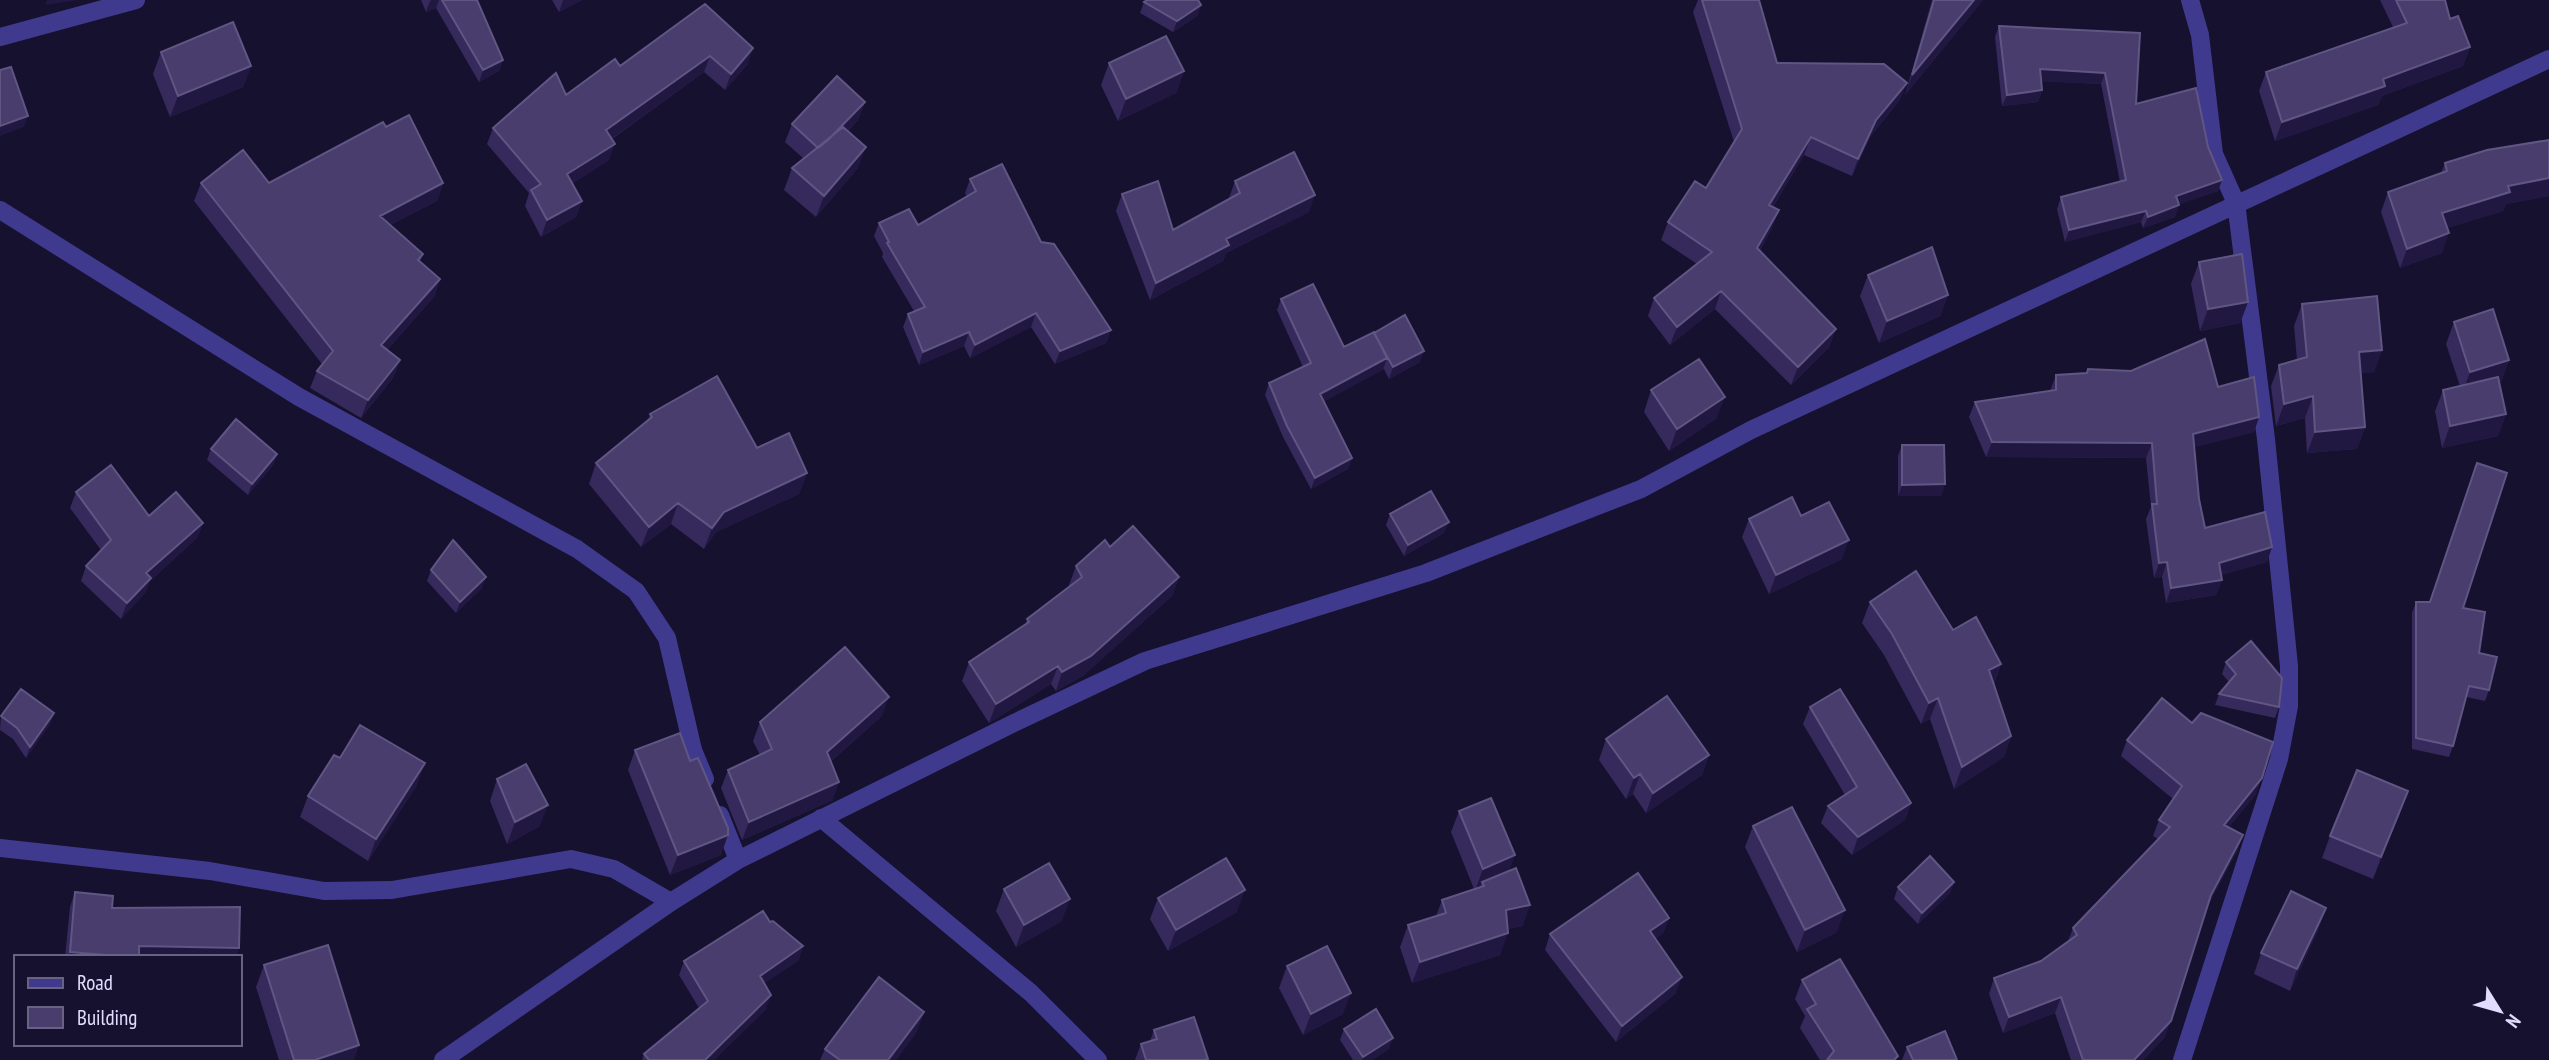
<svg xmlns="http://www.w3.org/2000/svg" width="2549" height="1060" font-family="'PT Sans Narrow',sans-serif">
	<style>
		.lines { fill: none; stroke-linecap: round; stroke-linejoin: round }
		.minor { stroke: #403a8e; stroke-width: 18 }
		.wall { fill: #352a5b }
		.shaded-wall { fill: #211842 }
		.building { fill: #483d6d; stroke: #605684; stroke-width: 2 }
	</style>
	<rect width="100%" height="100%" fill="#16112e"/>
	<g class="lines">
		<!-- minor -->
		<path class="minor" d="M0,37L136,0
			M0,210L299,397L577,549L636,591L667,638L693,750L705,779
			M720,815L738,860
			M821,818L1031,993L1098,1060
			M0,848L210,871L324,891L392,890L571,859L614,869L671,902
			M443,1060L671,902L738,860L1014,723L1145,661L1426,573L1641,489L1751,430L2549,59
			M2182,1060L2279,759L2289,706V666L2266,439L2236,203L2214,154L2200,35L2190,0"/>
	</g>
	<!-- wall -->
	<path class="wall" d="M421,0H477L503,60L499,71L479,82L436,8L426,12Z
		M552,0H582L559,12Z
		M1698,0H1759L1777,63L1900,100L1870,137L1852,176L1804,155L1773,207L1772,228L1760,250L1830,346L1791,385L1715,309L1670,345L1648,316L1654,298L1697,264L1661,240L1668,222L1706,188L1734,142L1693,12Z
		M1932,0H1983L1905,95Z
		M2380,0H2445L2450,19L2470,47L2463,66L2382,96L2378,105L2275,141L2259,91L2266,72L2393,27Z
		M1144,2L1201,5L1197,16L1173,32L1140,13Z
		M705,4L748,64L725,90L704,72L612,139L609,160L573,183L582,201L576,217L541,237L525,206L529,193L487,144L493,128L566,95L620,66Z
		M1999,26L2140,33L2136,104L2208,147L2222,180L2218,191L2179,204L2175,217L2143,228L2141,222L2065,242L2057,209L2061,197L2120,182L2101,84L2041,81L2042,90L2038,102L2002,106L1995,37Z
		M161,52L251,66L243,87L170,117L153,74Z
		M1109,63L1184,71L1176,93L1118,121L1101,85Z
		M865,102L858,120L848,131L858,168L816,217L784,190L792,168L804,159L785,142L792,124Z
		M386,127L443,183L437,201L390,225L423,254L420,262L440,279L434,297L387,350L400,360L393,378L361,418L310,388L317,371L322,364L194,201L201,183H269Z
		M2549,140V196L2506,204L2503,211L2447,228L2442,253L2400,268L2381,212L2388,192L2441,173L2445,163Z
		M970,179L1041,242L1111,330L1106,343L1055,364L1031,327L970,358L964,346L919,365L903,327L908,314L914,311L882,257L883,253L874,236L879,223L918,225L967,197L965,193Z
		M1235,181L1309,212L1226,253L1223,261L1150,300L1116,211L1122,194L1173,230L1229,199V198Z
		M2199,262L2248,302L2240,323L2200,331L2191,284Z
		M1868,275L1948,295L1940,316L1879,343L1860,296Z
		M1281,299L1344,347L1420,362L1389,379L1384,369L1323,401L1352,458L1348,469L1311,489L1283,437L1265,395L1269,383L1303,367L1277,310Z
		M2302,304L2382,350L2374,372L2361,373L2365,427L2357,449L2307,453L2305,418L2276,426L2271,386L2279,365L2297,360L2294,326Z
		M2454,322L2509,360L2501,382H2499L2506,414L2498,436L2442,448L2435,411L2443,390L2460,386L2446,344Z
		M2088,369L2218,387L2259,417L2254,432L2194,447L2199,499L2205,528L2272,547L2267,562L2221,575L2222,580L2216,595L2166,603L2162,577L2154,578L2146,519L2151,507L2146,458L1986,457L1969,417L1975,402L2050,391L2056,375L2086,373Z
		M1651,390L1717,418L1669,451L1644,412Z
		M650,414L757,448L807,473L799,494L716,532L704,549L671,524L641,547L589,484L596,463L648,420Z
		M1902,445L1945,484L1941,496H1898V456Z
		M211,449L277,454L273,465L248,495L207,460Z
		M76,492L149,516L203,523L197,538L150,581L145,593L121,619L81,581L86,566L101,550L70,508Z
		M1390,514L1444,533L1404,556L1386,525Z
		M1749,519L1842,559L1769,594L1742,537Z
		M1110,547L1179,577L1172,596L1084,675L1056,691L1051,684L989,723L962,681L969,662L1025,625L1027,619L1070,586L1069,585L1076,566Z
		M431,570L482,588L456,613L427,581Z
		M1870,602L1953,630L2001,664L1994,684L2011,736L2004,757L1954,789L1930,719L1921,724L1884,655L1862,623Z
		M2416,602L2463,608L2479,653L2489,690L2485,701L2466,697L2453,746L2449,757L2412,749V613Z
		M2226,662L2279,707L2275,718L2215,705L2219,694L2229,682L2222,674Z
		M1810,707L1911,803L1905,820L1852,855L1821,823L1828,806L1845,795L1803,724Z
		M54,713L50,724L26,758L13,739L0,730L1,716Z
		M882,716L831,761L833,800L742,840L721,788L728,770L760,755L753,741L760,722Z
		M1606,739L1709,755L1702,775L1646,813L1633,794L1626,799L1599,760Z
		M2127,740L2256,794L2229,827L2243,835L2237,851L2207,907L2165,1037L2143,1060H2071L2055,1013L2003,1033L1989,994L1994,978L2041,961L2068,941L2073,928L2158,839L2153,836L2159,820L2173,799L2121,756Z
		M635,750L690,761L721,855L670,875L628,770Z
		M497,779L540,826L507,844L490,801Z
		M417,785L368,861L300,817L308,796Z
		M1459,811L1510,870L1523,926L1507,929L1500,955L1412,983L1400,947L1408,925L1436,916L1442,900L1474,889L1451,832Z
		M2400,813L2373,879L2322,858L2330,836Z
		M1753,826L1837,932L1797,952L1745,847Z
		M1954,882L1950,893L1918,924L1894,899L1898,887Z
		M1004,889L1062,921L1016,947L996,911Z
		M75,892L112,908L236,957H65L70,907Z
		M1158,898L1237,912L1168,951L1150,919Z
		M2326,908L2318,930L2290,991L2254,974L2261,953Z
		M1669,918L1663,933L1655,939L1676,993L1616,1042L1545,950L1550,934Z
		M770,922L803,946L798,961L764,983L766,1009L714,1060H642L644,1054L699,1008L679,975L684,961Z
		M264,965L354,1060H279L256,987Z
		M1287,966L1343,1014L1303,1035L1279,988Z
		M1802,980L1898,1056L1896,1060H1820L1800,1028L1805,1016L1795,999Z
		M924,1012L916,1033L896,1060H820L825,1049Z
		M1344,1029L1389,1049L1372,1060H1353L1340,1040Z
		M1154,1030L1208,1059L1207,1060H1135L1141,1044L1150,1041Z
		M1907,1047L1957,1060H1902Z"/>
	<!-- shaded-wall -->
	<path class="shaded-wall" d="M47,0H78L45,5Z
		M432,0H439L436,8L426,12L430,1Z
		M563,0H582L559,12Z
		M1974,0H1983L1905,95L1912,75Z
		M1201,5L1197,16L1173,32L1177,21Z
		M2470,47L2463,66L2382,96L2378,105L2275,141L2282,122L2383,79Z
		M753,48L748,64L725,90L731,74Z
		M710,56L704,72L600,147L606,130Z
		M503,60L499,71L479,82L483,70Z
		M251,66L243,87L170,117L178,96Z
		M2040,69L2105,73L2101,84L2036,81Z
		M1184,71L1176,93L1118,121L1126,99Z
		M1907,83L1900,100L1870,137L1852,176L1858,159L1876,120Z
		M2042,90L2038,102L2002,106L2007,95Z
		M865,102L858,120L812,167L819,149Z
		M28,116L24,127L0,136V126Z
		M1811,137L1804,155L1763,223L1769,205Z
		M615,144L609,160L561,191L567,174Z
		M866,147L858,168L816,217L824,196Z
		M2549,178V196L2506,204L2503,211L2435,232L2442,213L2508,186Z
		M2222,180L2218,191L2172,207L2176,196Z
		M443,183L437,201L374,233L380,216Z
		M1315,195L1309,212L1226,253L1223,261L1150,300L1156,283L1226,239Z
		M582,201L576,217L541,237L547,220Z
		M2179,205L2175,217L2143,228L2148,217Z
		M1779,210L1772,228L1751,265L1757,248Z
		M2146,211L2141,222L2065,242L2069,230Z
		M2449,233L2442,253L2400,268L2407,249Z
		M440,279L434,297L375,363L381,345Z
		M1721,291L1715,309L1670,345L1677,327Z
		M1948,295L1940,316L1879,343L1887,321Z
		M2248,302L2240,323L2200,331L2208,309Z
		M1036,313L1031,327L970,358L975,345Z
		M1836,329L1830,346L1791,385L1798,367Z
		M1111,330L1106,343L1055,364L1060,351Z
		M969,332L964,346L919,365L923,352Z
		M2382,350L2374,372L2351,374L2359,352Z
		M1424,351L1420,362L1389,379L1393,367Z
		M1387,358L1383,370L1316,406L1320,394Z
		M400,360L393,378L361,418L368,400Z
		M2509,360L2501,382L2462,394L2470,372Z
		M2313,396L2305,418L2276,426L2284,404Z
		M1725,397L1717,418L1669,451L1677,429Z
		M2506,414L2498,436L2442,448L2450,426Z
		M2259,417L2254,432L2187,449L2193,434Z
		M2365,427L2357,449L2307,453L2315,432Z
		M1992,442L2152,443L2146,458L1986,457Z
		M277,454L273,465L248,495L252,484Z
		M1352,458L1348,469L1311,489L1315,478Z
		M807,473L799,494L716,532L704,549L712,528L724,512Z
		M1945,484L1941,496H1898L1902,485Z
		M678,503L671,524L641,547L649,527Z
		M1449,522L1444,533L1404,556L1408,545Z
		M203,523L197,538L150,581L145,593L121,619L127,603L146,573Z
		M1849,540L1842,559L1769,594L1776,575Z
		M2272,547L2267,562L2213,578L2219,563Z
		M2167,562L2162,577L2154,578L2159,563Z
		M486,577L482,588L456,613L460,602Z
		M1179,577L1172,596L1084,675L1056,691L1062,672Z
		M2222,580L2216,595L2166,603L2171,588Z
		M2001,664L1993,686L1989,670Z
		M1058,666L1051,684L989,723L996,704Z
		M889,697L882,716L820,770L827,752Z
		M1938,698L1930,719L1921,724L1929,703Z
		M54,713L50,724L26,758L30,747Z
		M2011,736L2004,757L1954,789L1962,767Z
		M1709,755L1702,775L1646,813L1653,793Z
		M425,763L417,785L368,861L376,839Z
		M1640,774L1633,794L1626,799L1634,778Z
		M2262,778L2256,794L2218,841L2224,825Z
		M839,782L833,800L742,840L749,822Z
		M2408,791L2400,813L2373,879L2381,857Z
		M1911,803L1905,820L1852,855L1858,837Z
		M548,805L540,826L507,844L515,822Z
		M728,835L721,855L670,875L678,855Z
		M2243,835L2237,851L2205,911L2211,895Z
		M1515,855L1507,877L1482,882L1479,889L1475,891L1483,869Z
		M1954,882L1950,893L1918,924L1922,913Z
		M1245,890L1237,912L1168,951L1176,930Z
		M1070,899L1062,921L1016,947L1024,925Z
		M1530,905L1523,926L1498,931L1506,910Z
		M2326,908L2318,930L2290,991L2297,969Z
		M1845,910L1837,932L1797,952L1805,930Z
		M1669,918L1663,933L1644,947L1650,931Z
		M1508,933L1500,955L1412,983L1420,962Z
		M139,946L239,948L236,957H135Z
		M803,946L798,961L755,990L760,976Z
		M70,952L105,955L104,957H68Z
		M1682,977L1676,993L1616,1042L1622,1026Z
		M1351,993L1343,1014L1303,1035L1311,1014Z
		M771,995L766,1009L714,1060H705Z
		M2061,997L2055,1013L2003,1033L2009,1017Z
		M924,1012L916,1033L896,1060H888Z
		M2171,1021L2165,1037L2143,1060H2134Z
		M1393,1038L1389,1049L1372,1060H1362L1363,1057Z
		M359,1045L354,1060H315Z"/>
	<!-- building -->
	<path class="building" d="M442,0H477L503,60L483,70Z
		M1147,0H1198L1201,5L1177,21L1144,2Z
		M1702,0H1759L1777,63L1884,64L1907,83L1876,120L1858,159L1811,137L1769,205L1779,210L1757,248L1836,329L1798,367L1721,291L1677,327L1654,298L1712,252L1668,222L1695,181L1706,188L1742,129Z
		M1934,0H1974L1912,75Z
		M2396,0H2445L2450,19L2458,16L2470,47L2383,79L2385,86L2282,122L2266,72L2407,23Z
		M705,4L753,48L731,74L710,56L606,130L615,144L567,174L582,201L547,220L531,190L541,184L493,128L556,73L566,95L615,59L620,66Z
		M233,22L251,66L178,96L161,52Z
		M1999,26L2140,33L2136,104L2196,88L2208,147L2222,180L2176,196L2179,205L2148,217L2146,211L2069,230L2061,197L2126,180L2105,73L2040,69L2042,90L2007,95Z
		M1166,36L1184,71L1126,99L1109,63Z
		M11,67L28,116L0,126V70Z
		M837,76L865,102L828,140L818,148L792,124Z
		M409,115L443,183L380,216L423,254L418,260L440,279L381,345L400,360L368,400L317,371L333,351L201,183L243,150L269,183L383,122L386,127Z
		M843,127L866,147L824,196L792,168Z
		M2549,140V178L2508,186L2510,192L2442,213L2449,233L2407,249L2388,192L2447,171L2445,163L2487,150Z
		M1294,152L1315,195L1226,239L1229,245L1156,283L1122,194L1158,181L1173,230L1240,193L1235,181Z
		M1002,164L1041,242L1054,244L1111,330L1060,351L1036,313L975,345L969,332L923,352L908,314L925,307L887,243L889,242L879,223L909,209L918,225L976,191L970,179Z
		M1932,247L1948,295L1887,321L1868,275Z
		M2242,254L2248,302L2208,309L2199,262Z
		M1313,284L1344,347L1374,332L1387,358L1320,394L1352,458L1315,478L1287,426L1269,383L1311,363L1281,299Z
		M2377,296L2382,350L2359,352L2365,427L2315,432L2313,396L2284,404L2279,365L2307,357L2302,304Z
		M2493,309L2509,360L2470,372L2454,322Z
		M1405,315L1424,351L1393,367L1374,333Z
		M2205,339L2218,387L2254,377L2259,417L2193,434L2199,499L2205,528L2265,512L2272,547L2219,563L2222,580L2171,588L2167,562L2159,563L2152,504H2157L2152,443L1992,442L1975,402L2056,390V375L2087,373L2088,369L2131,371Z
		M1699,359L1725,397L1677,429L1651,390Z
		M717,376L757,448L789,433L807,473L724,512L712,528L678,503L649,527L596,463L652,417L650,414Z
		M2498,377L2506,414L2450,426L2443,390Z
		M236,419L277,454L252,484L211,449Z
		M1902,445H1944L1945,484L1902,485Z
		M2477,463L2507,473L2463,608L2485,612L2479,653L2497,657L2489,690L2469,686L2453,746L2416,738V602H2430Z
		M111,465L149,516L176,492L203,523L146,573L151,578L127,603L86,566L111,540L76,492Z
		M1431,491L1449,522L1408,545L1390,514Z
		M1792,497L1801,516L1829,502L1849,540L1776,575L1749,519Z
		M1133,526L1179,577L1091,656L1062,672L1058,666L996,704L969,662L1029,622L1027,619L1082,577L1076,566L1105,540L1110,547Z
		M453,540L486,577L460,602L431,570Z
		M1916,571L1953,630L1976,617L2001,664L1989,670L2011,736L1962,767L1938,698L1929,703L1892,634L1870,602Z
		M2251,641L2282,678L2279,707L2219,694L2236,674L2226,662Z
		M845,647L889,697L827,752L839,782L749,822L728,770L772,749L760,722Z
		M21,689L54,713L30,747L17,728L1,716Z
		M1840,689L1911,803L1858,837L1828,806L1857,787L1810,707Z
		M1667,696L1709,755L1653,793L1640,774L1634,778L1606,739Z
		M2162,698L2192,723L2201,713L2273,742L2262,778L2224,825L2243,835L2211,895L2171,1021L2134,1060H2083L2061,997L2009,1017L1994,978L2041,961L2077,935L2073,928L2170,827L2159,820L2182,786L2127,740Z
		M360,725L425,763L376,839L308,796L334,755L340,758Z
		M680,733L690,761L698,758L728,828V835L678,855L635,750Z
		M526,764L548,805L515,822L497,779Z
		M2357,770L2408,791L2381,857L2330,836Z
		M1491,798L1515,855L1483,869L1459,811Z
		M1792,807L1845,910L1805,930L1753,826Z
		M1930,856L1954,882L1922,913L1898,887Z
		M1226,858L1245,890L1176,930L1158,898Z
		M1049,863L1070,899L1024,925L1004,889Z
		M1516,868L1530,905L1506,910L1508,933L1420,962L1408,925L1446,913L1442,900L1484,886L1482,882Z
		M1638,873L1669,918L1650,931L1682,977L1622,1026L1550,934Z
		M2291,891L2326,908L2297,969L2261,953Z
		M75,892L113,896L112,908L240,907L239,948L139,946V957H105V955L70,952Z
		M763,911L770,922L773,921L803,946L760,976L771,995L705,1060H649L644,1054L708,1001L684,961Z
		M328,945L359,1045L315,1060H294L264,965Z
		M1327,946L1351,993L1311,1014L1287,966Z
		M1840,959L1898,1056L1894,1060H1827L1834,1051L1807,1009L1816,1004L1802,980Z
		M879,977L924,1012L888,1060H840L825,1049Z
		M1376,1009L1393,1038L1363,1057L1344,1029Z
		M1194,1017L1208,1059L1204,1060H1146L1141,1044L1157,1039L1154,1030Z
		M1945,1031L1957,1060H1913L1907,1047Z"/>
	<!-- legend -->
	<rect x="14" y="955" width="228" height="91" fill="#16112e" stroke="#686382" stroke-width="2"/>
	<rect x="28" y="978" width="35" height="10" fill="#403a8e" stroke="#686382" stroke-width="2"/>
	<text x="77" y="990" font-size="21" fill="#e2ddff">Road</text>
	<rect x="28" y="1007" width="35" height="21" fill="#483d6d" stroke="#686382" stroke-width="2"/>
	<text x="77" y="1025" font-size="21" fill="#e2ddff">Building</text>
	<!-- north arrow -->
	<g transform="translate(2500 1011) rotate(127)" stroke="#16112e" stroke-width="5" paint-order="stroke">
	<path d="M0-5L12 26L0 18L-12 26Z" fill="#e2ddff"/>
	<text y="-10" font-size="19" font-weight="bold" text-anchor="middle" fill="#e2ddff">N</text>
	</g>
</svg>
